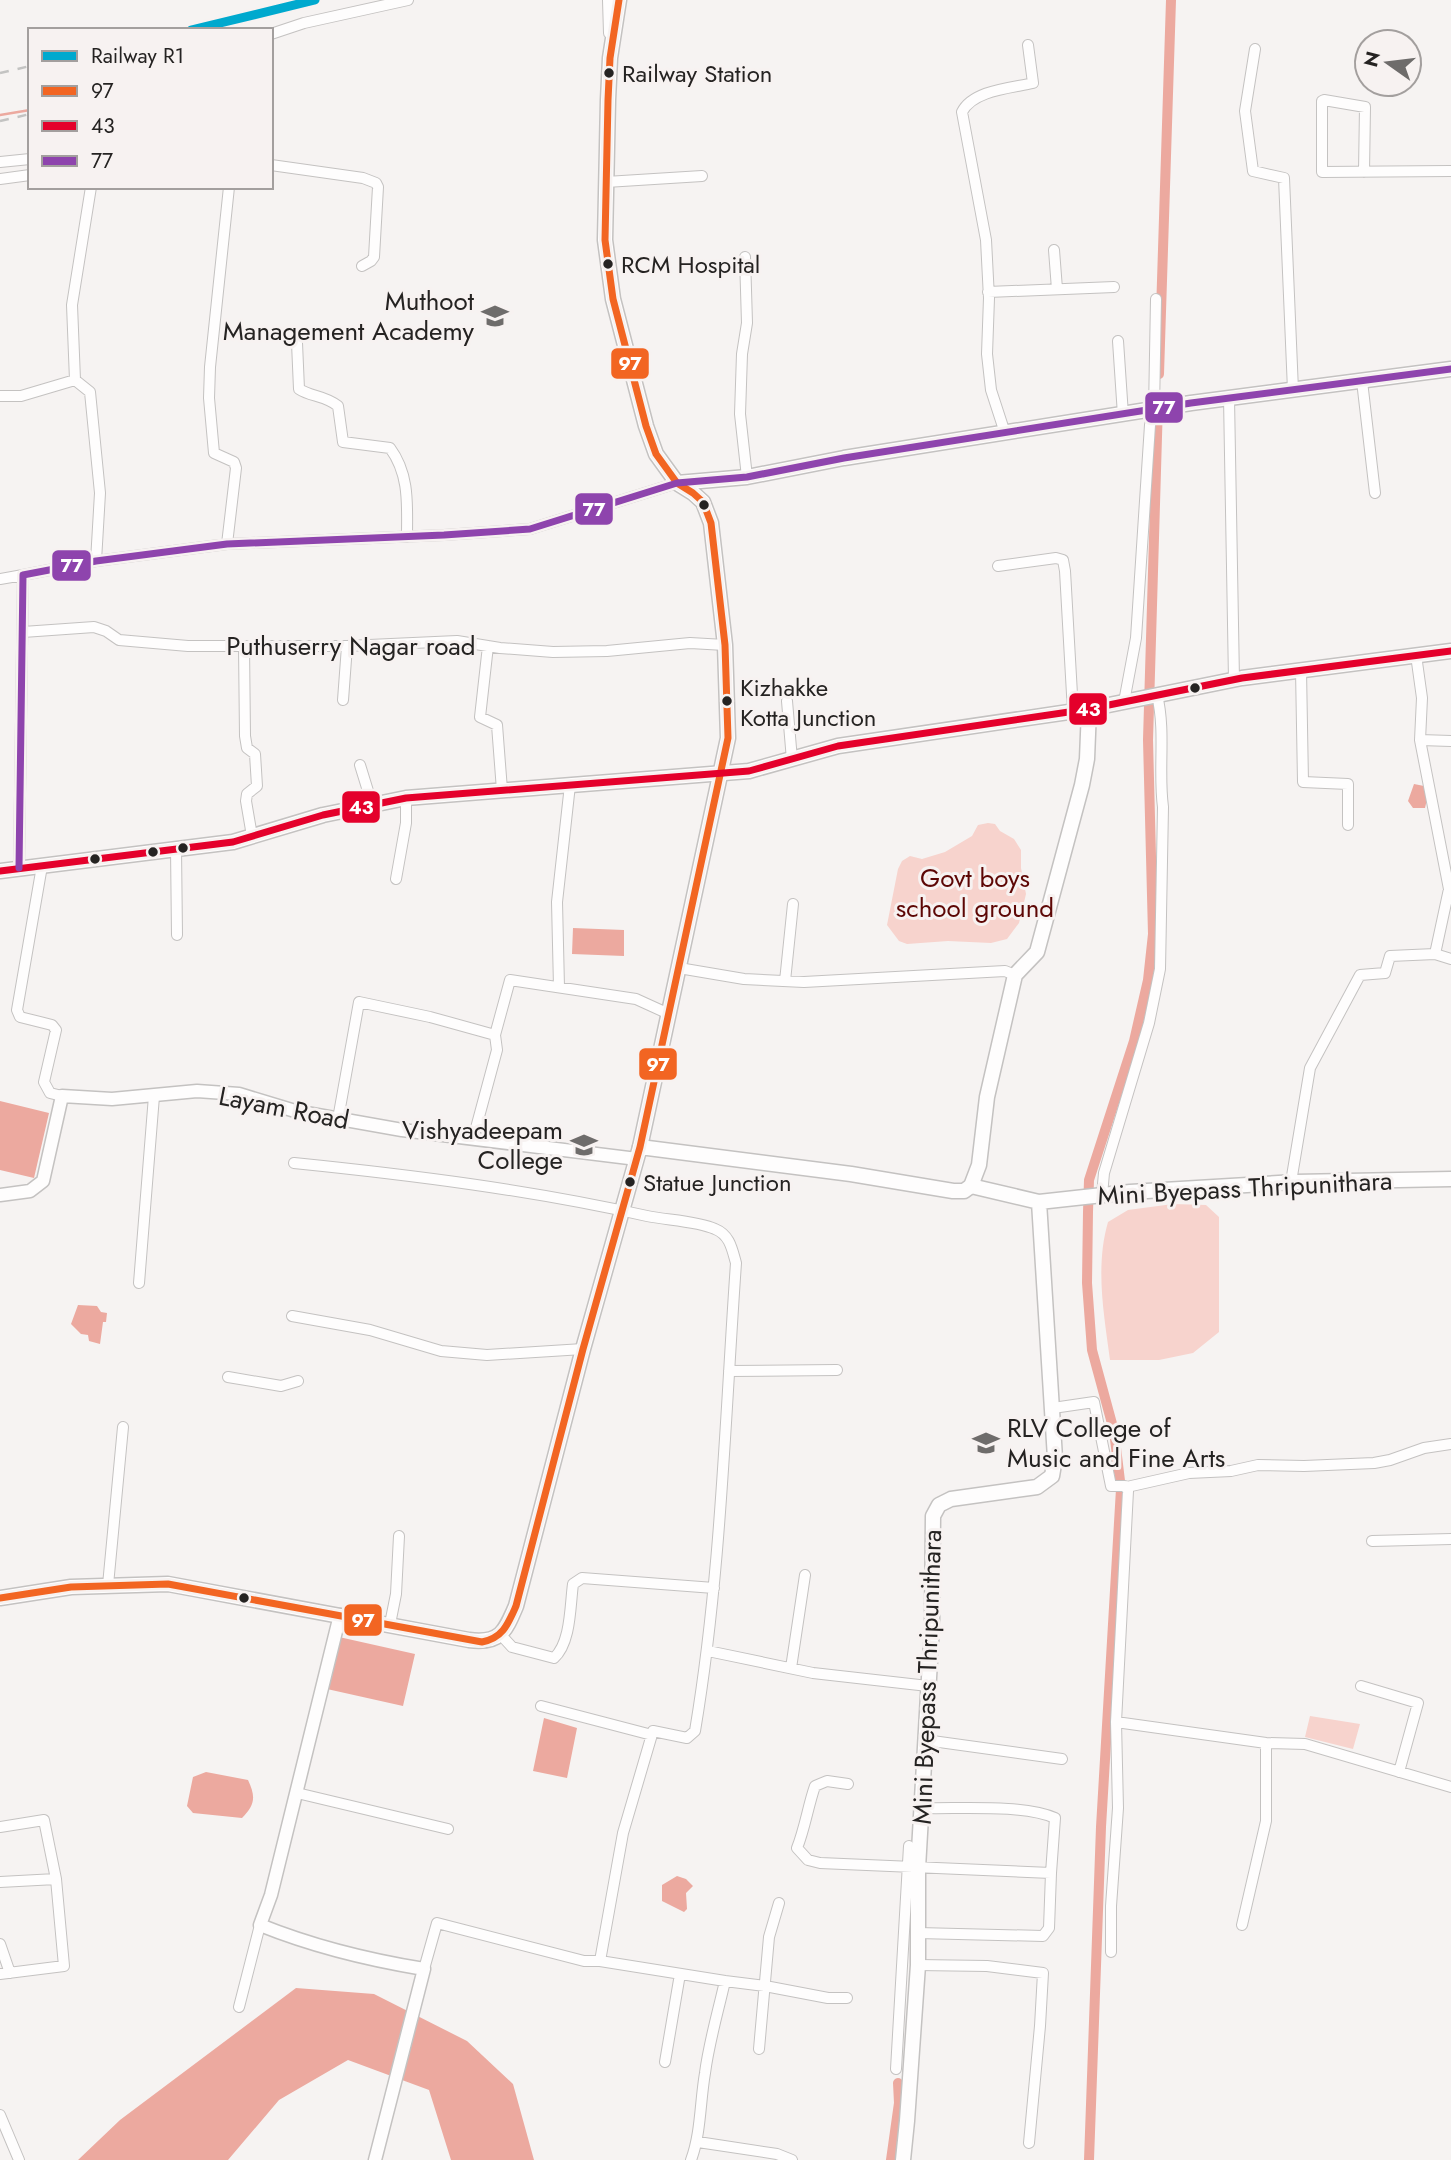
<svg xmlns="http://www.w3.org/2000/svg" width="1451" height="2160" font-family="Jost,sans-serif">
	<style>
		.green { fill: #f7d3cd }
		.water { fill: #eca99f }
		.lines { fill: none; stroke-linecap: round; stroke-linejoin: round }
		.stream { stroke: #eca99f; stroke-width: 2.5 }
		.canal { stroke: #eca99f; stroke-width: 10 }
		.minor-casing { stroke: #c4c2c1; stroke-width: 12 }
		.tertiary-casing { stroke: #c4c2c1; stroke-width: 15 }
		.secondary-casing { stroke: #c4c2c1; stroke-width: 17 }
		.primary-casing { stroke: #c4c2c1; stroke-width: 17 }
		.minor { stroke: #fefdfd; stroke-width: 10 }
		.tertiary { stroke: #fefdfd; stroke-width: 12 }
		.secondary { stroke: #fefdfd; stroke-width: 14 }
		.primary { stroke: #fefdfd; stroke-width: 14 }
		.rail { stroke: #c3c3c2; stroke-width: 2.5; stroke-dasharray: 9 9; stroke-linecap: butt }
		.bus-1-casing { stroke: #f7f2f1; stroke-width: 12 }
		.bus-2-casing { stroke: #f7f2f1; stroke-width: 12 }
		.bus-3-casing { stroke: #f7f2f1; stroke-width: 12 }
		.bus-1 { stroke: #f26522; stroke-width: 7 }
		.bus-2 { stroke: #e4002b; stroke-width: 7 }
		.bus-3 { stroke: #8e44ad; stroke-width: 7 }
		.rail-1-casing { stroke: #f7f2f1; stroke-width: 14 }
		.rail-1 { stroke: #00a9ce; stroke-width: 9 }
		.bus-dot { fill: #252322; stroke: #f7f2f1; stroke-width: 2.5 }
		.labels { text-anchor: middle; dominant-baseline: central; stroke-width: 6; stroke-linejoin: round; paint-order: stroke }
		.bus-label { font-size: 24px; fill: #252322; stroke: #f7f2f1; text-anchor: start }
		.poi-label { font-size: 26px; fill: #252322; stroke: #f7f2f1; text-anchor: end }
		.street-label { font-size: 26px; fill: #252322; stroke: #f7f2f1 }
		.park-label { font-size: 26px; fill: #5d0705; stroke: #f7f2f1 }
		.line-badge { stroke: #f7f2f1; stroke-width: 2.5 }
		.badge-label { font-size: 19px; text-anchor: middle; font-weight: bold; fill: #fff }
	</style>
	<rect width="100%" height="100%" fill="#f6f3f2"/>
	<!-- green -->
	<path class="green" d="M988,823L995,824L1000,831L1014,839L1021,850V868L1026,894L1019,923L1007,939L991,943L948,941L907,944L899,941L887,925L898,869L902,861L910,856L922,859L945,852L972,836L978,825Z
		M1173,1204L1206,1205L1219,1217V1332L1193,1353L1159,1360H1110C1104,1314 1095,1267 1108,1222L1128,1210Z
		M1310,1716L1360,1724L1353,1749L1305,1737Z"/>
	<!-- water -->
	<path class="water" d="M1414,784L1424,786L1428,795L1425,808H1413L1408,801Z
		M573,928L624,930V956L572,954Z
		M0,1101L49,1113L34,1178L0,1170Z
		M78,1305L97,1306L101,1312L107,1313L106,1322H103L100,1344L89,1341L88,1335L81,1334L71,1324Z
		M339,1637L415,1654L403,1706L327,1689Z
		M544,1718L577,1728L567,1778L533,1771Z
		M206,1772L248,1780C256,1797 255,1805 242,1818L193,1813L187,1806L193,1777Z
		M677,1876L686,1879L693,1886L686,1893L687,1909L684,1912L662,1901V1885Z
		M296,1988L374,1994L467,2041L513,2084L534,2160H451L429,2090L348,2060L279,2100L228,2160H78L120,2120Z"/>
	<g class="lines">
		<!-- stream -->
		<path class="stream" d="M0,115L30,110"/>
		<!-- canal -->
		<path class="canal" d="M1159,374L1171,0
			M891,2160L899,2103L898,2083
			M1089,2160L1101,1827L1121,1489L1114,1431L1092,1350L1087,1283L1088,1212L1089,1180L1134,1041L1148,980L1153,934L1148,740L1158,403"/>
		<defs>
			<path id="minor" d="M608,0L609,33
				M271,34L304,23L408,0
				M1255,49L1245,111L1253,171L1284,178L1293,390
				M0,162L30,159
				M271,165L363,178L376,183L378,187L374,257L371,261L362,266
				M1364,172L1365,107L1324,100L1322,101V172L1451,171
				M0,179L30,175
				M606,182L702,176
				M91,187L72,305L75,380L90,392L100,493L96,561
				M1054,250L1057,289
				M745,257L747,323L742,354L740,414L747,477
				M988,292L1114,287
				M1118,341L1123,415
				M297,343L299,389C311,397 324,395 338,406L343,442L390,448C410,475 407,506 407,537
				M1362,381L1375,493
				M0,396H21L75,380
				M1229,398L1234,680
				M1005,433L991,390L987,354L989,298L986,240L962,112C973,90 1012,88 1033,83L1028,45
				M227,544L236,468L234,462L214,453L209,398L210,367L229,187
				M998,566L1056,558L1063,560L1065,571L1073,712
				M0,579L23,575
				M23,632L94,627L106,631L119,640L188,646H347L457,641L500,648L553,652L607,651L690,643L725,645
				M244,646L245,736L247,748L255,754L257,786L247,794L246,801L252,836
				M488,646L480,717L497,725L502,790
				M1416,655L1422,698L1420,740L1451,741
				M1301,670L1303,782L1348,784V825
				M343,700L347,646
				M787,701L792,760
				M1124,702L1136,638L1150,425L1154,410L1156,299
				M360,765L372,804
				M176,849L177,935
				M42,866L17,1010L20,1017L52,1025L56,1030L44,1082L50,1093L62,1096
				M19,868L23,575L96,561L227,544L444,535L530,529L677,483
				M396,879L406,823V798
				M1435,954L1451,959
				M679,968L744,979L804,982L1005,971L1015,975
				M785,981L793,904
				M559,987L557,902L570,785
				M338,1119L359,1002L430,1017L495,1035L510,980L636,999L669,1014
				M473,1139L497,1050L495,1035
				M294,1163C412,1175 531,1190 647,1216C666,1220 698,1221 715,1229C730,1235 732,1249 736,1263C725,1419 721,1576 695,1731L687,1738L653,1731L623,1833L600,1961H584L437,1923L424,1969
				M1291,1182L1310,1068L1360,975L1385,973L1390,956L1435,954L1449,889L1420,740
				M1102,1195L1104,1173L1149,1023L1160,969L1163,807C1158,770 1166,732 1157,695
				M139,1283L154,1096
				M292,1316L370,1330L441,1351L487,1355L583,1349
				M729,1371L837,1370
				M228,1377L281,1386L298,1381
				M1053,1408L1094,1402L1111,1486H1125L1128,1491L1116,1722L1266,1743L1305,1744L1451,1787
				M1127,1487L1189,1473L1231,1471L1258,1465L1304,1466L1374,1463L1390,1460L1424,1448L1451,1444
				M1372,1541L1451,1539
				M108,1585L123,1427
				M390,1624L396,1594L399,1536
				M501,1635L512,1647L554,1658C571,1643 570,1606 573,1584L582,1578L714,1588
				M708,1651L813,1673L928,1686
				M791,1668L805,1575
				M1361,1686L1418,1703L1399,1772
				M541,1706L652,1735
				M925,1740L1062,1759
				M848,1784L827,1781L815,1786C808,1806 805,1828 797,1848L808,1860L820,1863L1051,1873L1055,1818C1024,1804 959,1809 923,1808
				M297,1793L448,1829
				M0,1827L44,1820L56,1879
				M0,1882L56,1879L64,1966L0,1974
				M1242,1925L1266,1821V1743
				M918,1933L1043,1936L1049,1928L1051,1873
				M0,1944L10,1973
				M1111,1952V1906L1118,1808L1116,1722
				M600,1961L725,1981L765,1986L828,1998H847
				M918,1965L987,1966L1043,1973L1040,2026L1029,2143
				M239,2007L260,1925
				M759,2049L769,1937L779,1903
				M665,2062L680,1974
				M896,2069L909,1846
				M0,2115L19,2160
				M698,2142L777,2154L792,2160
				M691,2160C701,2133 700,2102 705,2073C709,2042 718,2012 725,1981"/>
			<path id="tertiary" d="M0,1195L30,1191L43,1181L62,1096L112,1099L197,1091L239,1094L295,1111L402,1130L637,1159
				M340,1615L271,1895L260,1925C312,1946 369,1960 424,1969L375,2160"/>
			<path id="secondary" d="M619,0L610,58L608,100L605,240L613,299L646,426L656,454L677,483L693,493L703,502L711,523L725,645L728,738L640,1147
				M677,483L747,477L844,458L1191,403L1451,369
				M971,1186L1039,1202L1130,1192L1295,1182L1451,1179
				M903,2160L907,2121L918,1965V1868L932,1626L933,1516L939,1505L951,1499L1037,1487L1052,1476L1055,1458L1039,1202"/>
			<path id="primary" d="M0,871L233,842L323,815L406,798L749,771L838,746L1089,709L1242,678L1451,651
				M0,1598L71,1587L168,1584L469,1640C500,1644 505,1632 516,1606L583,1349L640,1147L851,1174L953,1191H964L971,1186L979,1165L987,1097L1015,975L1037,952L1082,785L1087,759L1089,709"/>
		</defs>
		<!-- minor casing -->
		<use href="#minor" class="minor-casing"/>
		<!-- tertiary casing -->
		<use href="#tertiary" class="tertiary-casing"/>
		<!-- secondary casing -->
		<use href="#secondary" class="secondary-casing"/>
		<!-- primary casing -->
		<use href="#primary" class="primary-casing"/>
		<!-- minor -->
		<use href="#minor" class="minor"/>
		<!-- tertiary -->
		<use href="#tertiary" class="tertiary"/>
		<!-- secondary -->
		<use href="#secondary" class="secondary"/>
		<!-- primary -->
		<use href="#primary" class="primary"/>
		<!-- rail -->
		<path class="rail" d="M191,30L315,0
			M0,73L30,66
			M0,121L30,114"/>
		<defs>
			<path id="bus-1" d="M0,1598L71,1587L168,1584L482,1642C503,1638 508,1624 516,1606L583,1349L640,1147L728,738L725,645L711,523L703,502L693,493L677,483L656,454L646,426L613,299L605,240L608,100L610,58L619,0"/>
			<path id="bus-2" d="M0,871L233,842L323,815L406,798L749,771L838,746L1089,709L1242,678L1451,651"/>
			<path id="bus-3" d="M19,868L23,575L96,561L227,544L444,535L530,529L677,483L747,477L844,458L1191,403L1451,369"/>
		</defs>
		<!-- bus-1 casing -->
		<use href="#bus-1" class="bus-1-casing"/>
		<!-- bus-2 casing -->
		<use href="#bus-2" class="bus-2-casing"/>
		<!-- bus-3 casing -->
		<use href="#bus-3" class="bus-3-casing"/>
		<!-- bus-1 -->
		<use href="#bus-1" class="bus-1"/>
		<!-- bus-2 -->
		<use href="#bus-2" class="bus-2"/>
		<!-- bus-3 -->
		<use href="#bus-3" class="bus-3"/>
		<defs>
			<path id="rail-1" d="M191,30L315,0"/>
		</defs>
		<!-- rail-1 casing -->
		<use href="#rail-1" class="rail-1-casing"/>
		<!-- rail-1 -->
		<use href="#rail-1" class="rail-1"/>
	</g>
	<!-- icons -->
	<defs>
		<symbol id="university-bare" viewBox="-9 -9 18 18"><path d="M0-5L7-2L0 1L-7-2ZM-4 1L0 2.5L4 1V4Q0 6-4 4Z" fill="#6e6c6b" stroke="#f7f2f1" stroke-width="2.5" paint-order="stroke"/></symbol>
	</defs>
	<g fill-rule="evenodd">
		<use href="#university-bare" x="476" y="297" width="38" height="38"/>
		<use href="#university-bare" x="565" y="1126" width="38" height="38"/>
		<use href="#university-bare" x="967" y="1424" width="38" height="38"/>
	</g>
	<!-- markers -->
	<g class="bus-dot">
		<circle cx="609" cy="73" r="6"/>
		<circle cx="608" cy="264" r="6"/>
		<circle cx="704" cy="505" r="6"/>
		<circle cx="1195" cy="688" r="6"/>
		<circle cx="727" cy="701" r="6"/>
		<circle cx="183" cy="848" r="6"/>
		<circle cx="153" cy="852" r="6"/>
		<circle cx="95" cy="859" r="6"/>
		<circle cx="630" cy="1182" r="6"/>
		<circle cx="244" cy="1598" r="6"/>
	</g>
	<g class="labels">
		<!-- bus labels -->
		<g class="bus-label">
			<text x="622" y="73">Railway Station</text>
			<text x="621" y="264">RCM Hospital</text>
			<text x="740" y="687">Kizhakke<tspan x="740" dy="30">Kotta Junction</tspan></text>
			<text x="643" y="1182">Statue Junction</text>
		</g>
		<!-- poi labels -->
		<g class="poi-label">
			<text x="474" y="301">Muthoot<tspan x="474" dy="30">Management Academy</tspan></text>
			<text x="563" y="1130">Vishyadeepam<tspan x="563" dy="30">College</tspan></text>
			<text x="1007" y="1428" text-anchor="start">RLV College of<tspan x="1007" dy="30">Music and Fine Arts</tspan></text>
		</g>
		<!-- street labels -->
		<g class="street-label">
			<text x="351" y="646">Puthuserry Nagar road</text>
			<text transform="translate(284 1108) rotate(11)">Layam Road</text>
			<text transform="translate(1245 1188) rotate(-3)">Mini Byepass Thripunithara</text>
			<text transform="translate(927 1677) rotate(-88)">Mini Byepass Thripunithara</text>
		</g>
		<!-- park labels -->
		<g class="park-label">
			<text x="975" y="878">Govt boys<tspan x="975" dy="30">school ground</tspan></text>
		</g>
	</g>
	<g class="line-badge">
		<rect x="610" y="347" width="40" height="33" rx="7" fill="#f26522"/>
		<rect x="1144" y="391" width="40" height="33" rx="7" fill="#8e44ad"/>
		<rect x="574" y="492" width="40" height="34" rx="7" fill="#8e44ad"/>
		<rect x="51" y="549" width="41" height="33" rx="7" fill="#8e44ad"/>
		<rect x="1068" y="692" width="40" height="34" rx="7" fill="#e4002b"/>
		<rect x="341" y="790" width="40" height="34" rx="7" fill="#e4002b"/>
		<rect x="638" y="1047" width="40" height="34" rx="7" fill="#f26522"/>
		<rect x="343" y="1603" width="40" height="34" rx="7" fill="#f26522"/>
	</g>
	<g class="badge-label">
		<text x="630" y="370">97</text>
		<text x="1164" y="414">77</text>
		<text x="594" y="516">77</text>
		<text x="72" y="572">77</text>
		<text x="1088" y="716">43</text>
		<text x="361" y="814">43</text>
		<text x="658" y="1071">97</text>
		<text x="363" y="1627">97</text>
	</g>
	<!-- legend -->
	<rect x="28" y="28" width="245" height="161" fill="#f7f2f1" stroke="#a39f9e" stroke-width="2"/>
	<rect x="42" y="51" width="35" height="10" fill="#00a9ce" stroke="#a39f9e" stroke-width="2"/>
	<text x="91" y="63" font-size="21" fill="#252322">Railway R1</text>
	<rect x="42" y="86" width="35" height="10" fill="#f26522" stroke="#a39f9e" stroke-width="2"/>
	<text x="91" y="98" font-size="21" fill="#252322">97</text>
	<rect x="42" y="121" width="35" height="10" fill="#e4002b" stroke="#a39f9e" stroke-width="2"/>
	<text x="91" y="133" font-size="21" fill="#252322">43</text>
	<rect x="42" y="156" width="35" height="10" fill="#8e44ad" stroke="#a39f9e" stroke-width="2"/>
	<text x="91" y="168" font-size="21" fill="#252322">77</text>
	<!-- north arrow -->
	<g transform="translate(1388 63) rotate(284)"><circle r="33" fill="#f7f2f1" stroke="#a39f9e" stroke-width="2"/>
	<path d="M0-5L12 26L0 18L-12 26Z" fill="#6e6c6b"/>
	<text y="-10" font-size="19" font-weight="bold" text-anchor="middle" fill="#252322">N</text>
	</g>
</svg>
